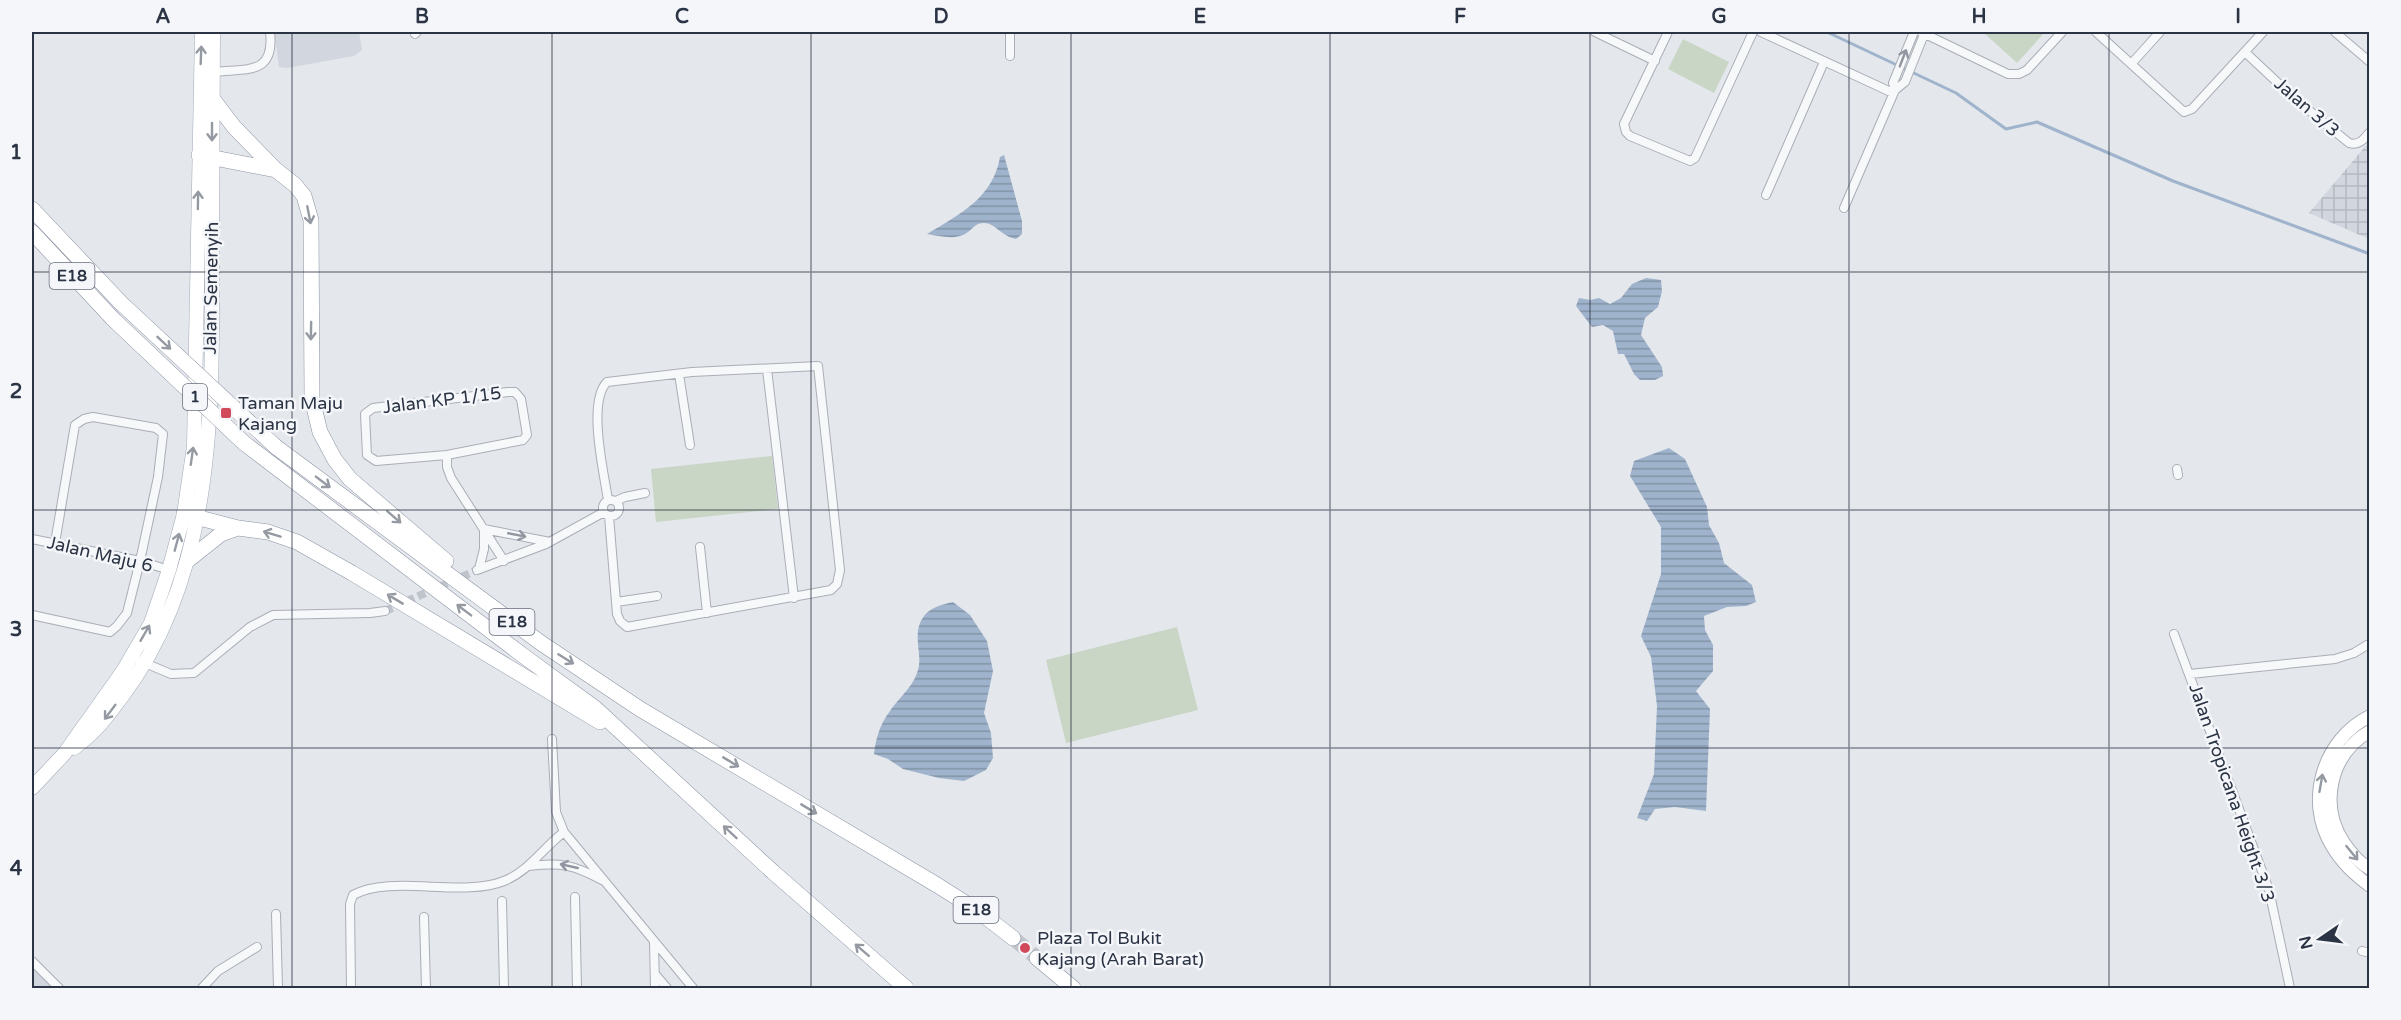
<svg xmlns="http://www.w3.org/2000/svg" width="2401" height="1020" font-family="'Varela Round',sans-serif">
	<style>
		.built { fill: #d2d6de }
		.industrial { fill: url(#industrial-grid) }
		.park { fill: #c9d6c5 }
		.water { fill: url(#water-rules) }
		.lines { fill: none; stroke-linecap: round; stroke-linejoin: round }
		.stream { stroke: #9fb4cc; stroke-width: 3 }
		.street-tunnel { stroke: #bfc3cb; stroke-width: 8; stroke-dasharray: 8 4; stroke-linecap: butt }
		.highway-tunnel { stroke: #bfc3cb; stroke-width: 15; stroke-dasharray: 15 8; stroke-linecap: butt }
		.street-casing { stroke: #a9aeb7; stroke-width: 10 }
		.secondary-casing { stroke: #a9aeb7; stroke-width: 14 }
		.primary-casing { stroke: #a3abb8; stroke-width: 15 }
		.highway-casing { stroke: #8b94a3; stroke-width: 16 }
		.street { stroke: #f7f8fa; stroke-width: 8 }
		.secondary { stroke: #fff; stroke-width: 12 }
		.primary { stroke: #fff; stroke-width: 14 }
		.highway { stroke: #fff; stroke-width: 15 }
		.highway-bridge-casing { stroke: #8b94a3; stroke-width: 16; stroke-linecap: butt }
		.highway-bridge { stroke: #fff; stroke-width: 15 }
		.oneway { stroke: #959aa2 }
		.oneway2 { stroke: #9196a0 }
		.grid { fill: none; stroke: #2b3445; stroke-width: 1.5; stroke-opacity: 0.55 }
		.poi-dot { fill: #d1495b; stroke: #f4f6f9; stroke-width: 2 }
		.labels { text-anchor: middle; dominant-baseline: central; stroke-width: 5; stroke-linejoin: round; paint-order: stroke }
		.shield { fill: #f4f6f9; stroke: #676e7b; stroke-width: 1.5 }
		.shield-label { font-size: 16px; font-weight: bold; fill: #2b3445 }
		.street-label { font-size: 18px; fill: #2b3445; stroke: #f4f6f9 }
		.poi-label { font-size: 18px; fill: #2b3445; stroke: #f4f6f9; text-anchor: start }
		.neatline { fill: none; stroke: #2b3445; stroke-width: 2 }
		.grid-label { font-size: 20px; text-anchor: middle; font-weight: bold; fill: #2b3445 }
	</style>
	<defs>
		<pattern id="industrial-grid" width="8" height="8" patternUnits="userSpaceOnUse" patternTransform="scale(1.5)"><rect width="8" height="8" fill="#d2d6de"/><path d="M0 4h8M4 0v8" fill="none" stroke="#b4b8c0"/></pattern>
		<pattern id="water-rules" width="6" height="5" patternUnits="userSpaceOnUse" patternTransform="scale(1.5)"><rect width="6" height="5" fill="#9fb4cc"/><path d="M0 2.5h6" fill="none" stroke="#8293a7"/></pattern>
	</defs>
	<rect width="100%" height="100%" fill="#e4e7ec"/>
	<!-- built -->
	<path class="built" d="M274,32H359L362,50L354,56L287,68L279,67Z
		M32,966L54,988H32Z"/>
	<!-- industrial -->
	<path class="industrial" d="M2369,142V239L2309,213Z"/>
	<!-- park -->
	<path class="park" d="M1983,32H2045L2017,63Z
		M1683,39L1729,62L1714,93L1668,69Z
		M772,456L778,509L656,522L651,469Z
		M1177,627L1198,710L1066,743L1046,660Z"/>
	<!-- water -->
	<path class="water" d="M1004,155L1022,221V234L1016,239C1001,236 995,223 984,223C976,223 973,228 968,232C957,241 939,236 927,234C960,214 993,198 1000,157Z
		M1646,278L1661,280L1662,291L1658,307L1645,318L1641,335L1662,367L1663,376L1655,380H1640L1634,374L1624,354H1618L1613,331L1603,325L1592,327L1576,306L1579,298L1590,300L1599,298L1610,304L1621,298L1632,284Z
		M1669,448L1685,459L1707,507L1709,525L1719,543L1724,563L1752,585L1756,602L1746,606L1727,607L1704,616L1705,630L1713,645V671L1696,691L1710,709L1706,811L1675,807L1655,809L1647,821L1637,818L1654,774L1657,706L1651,657L1641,636L1661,574V527L1630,476L1634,461Z
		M953,602L970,615L987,641L993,671L984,713L991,733L993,758L986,770L964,781L939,778L903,769L888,759L874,754C876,738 880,724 890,711C901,695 916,685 919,665C921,652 913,634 922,619C929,607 941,605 953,602Z"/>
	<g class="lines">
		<!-- stream -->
		<path class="stream" d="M1827,32L1956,93L2006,129L2037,122L2173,181L2370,254"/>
		<!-- street-tunnel -->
		<path class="street-tunnel" d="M385,611L477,570"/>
		<!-- highway-tunnel -->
		<path class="highway-tunnel" d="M1013,938L1037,958"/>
		<defs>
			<path id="street" d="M1010,32V56
				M1595,32L1655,61
				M1668,32L1624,124L1626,132L1630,136L1690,161L1695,158L1753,32
				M1761,32L1893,93
				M1921,32L2008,74H2019L2027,70L2062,32
				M2096,32L2184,112L2192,109L2263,32
				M2335,32L2370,62
				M415,34L417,32
				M2246,53L2294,98L2349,143C2359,146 2364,139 2370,132
				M2132,63L2160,32
				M213,72C246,68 275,76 270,32
				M1895,90L1905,82L1925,32
				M1766,195L1824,62
				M1844,208L1895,90L1893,83L1914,32
				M767,369L794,598
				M679,374L690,445
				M508,392H515L521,399L527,435L523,440L447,455L376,461L367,455L365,414L373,408Z
				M447,455V467L451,478L504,561
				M2177,469L2178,475
				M603 508a8 8 0 1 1 16 0a8 8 0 1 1-16 0Z
				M608,500C604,473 587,402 607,382L692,372L818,366L840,570L837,584L831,590L627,627L620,621L617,614L609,516
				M616,501L625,497L645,493
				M484,529L550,542
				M32,539L140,561L169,570
				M700,547L707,613
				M479,569L484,549V531
				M477,570L546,544L604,512
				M616,602L657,596
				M32,615L110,632L117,626L127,613L140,561L158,477L163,434L156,428L93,417L84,419L75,425L55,543
				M2174,634L2269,890L2290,988
				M140,661L171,674L194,673L250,627L273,615L370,613L385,611
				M2190,674L2335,659L2354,653L2367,645
				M552,739L556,812L564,832L693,988
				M529,866C561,862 574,865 602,880
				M575,897L577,988
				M502,901L504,988
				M276,914L278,988
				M424,917L426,988
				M654,942L655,988
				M2362,951L2370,953
				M32,961L59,988
				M655,974L667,988
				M202,988L218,971L257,947
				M351,988L350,904L353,895C391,874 462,898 504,881C529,871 543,848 564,832"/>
			<path id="secondary" d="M2370,716C2323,739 2304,801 2332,846C2342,863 2354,874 2370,886
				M2370,731C2330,754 2319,805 2344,843C2351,853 2359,863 2370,869"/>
			<path id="primary" d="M74,748C97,731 106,718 123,695C220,566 212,389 212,236C212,168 213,100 213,32
				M32,788L64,754L123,671L151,623L169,570L184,514L194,446L202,32"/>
			<path id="highway" d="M212,98L234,127L276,170L295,185L304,196L311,220L312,399L320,432L335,460L350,479L446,561
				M199,155L276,170
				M32,209L121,303
				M32,232L113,319
				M244,443L525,657L595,708L773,872L906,988
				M276,447L541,643L640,709L937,885L978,911L1013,938
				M184,514L238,528L268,532L297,542L352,573L600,722
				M187,561L221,534L238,528
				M1037,958L1073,988"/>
		</defs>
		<!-- street casing -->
		<use href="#street" class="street-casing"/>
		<!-- secondary casing -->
		<use href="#secondary" class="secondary-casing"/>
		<!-- primary casing -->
		<use href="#primary" class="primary-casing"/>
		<!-- highway casing -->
		<use href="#highway" class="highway-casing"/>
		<!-- street -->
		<use href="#street" class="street"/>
		<!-- secondary -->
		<use href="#secondary" class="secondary"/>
		<!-- primary -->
		<use href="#primary" class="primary"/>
		<!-- highway -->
		<use href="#highway" class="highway"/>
		<defs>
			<path id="highway-bridge" d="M121,303L276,447
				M113,319L244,443"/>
		</defs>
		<!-- highway-bridge casing -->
		<use href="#highway-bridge" class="highway-bridge-casing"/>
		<!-- highway-bridge -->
		<use href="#highway-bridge" class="highway-bridge"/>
	</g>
	<!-- one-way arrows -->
	<defs><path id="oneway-shaft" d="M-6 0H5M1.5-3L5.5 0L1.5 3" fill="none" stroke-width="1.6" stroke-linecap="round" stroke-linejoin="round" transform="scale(1.5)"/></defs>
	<g class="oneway">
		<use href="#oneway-shaft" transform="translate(201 55) rotate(-88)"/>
		<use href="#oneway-shaft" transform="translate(212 132) rotate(90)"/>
		<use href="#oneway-shaft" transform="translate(198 200) rotate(-89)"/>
		<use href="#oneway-shaft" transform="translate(309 215) rotate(79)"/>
		<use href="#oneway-shaft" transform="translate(311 331) rotate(91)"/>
		<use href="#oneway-shaft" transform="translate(164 343) rotate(43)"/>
		<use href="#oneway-shaft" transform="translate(192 456) rotate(-82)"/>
		<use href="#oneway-shaft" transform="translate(323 482) rotate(37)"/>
		<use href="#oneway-shaft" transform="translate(394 517) rotate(41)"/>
		<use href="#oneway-shaft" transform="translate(272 534) rotate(-163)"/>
		<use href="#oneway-shaft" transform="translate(177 542) rotate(-75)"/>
		<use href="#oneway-shaft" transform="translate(395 599) rotate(-149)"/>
		<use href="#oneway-shaft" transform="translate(464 610) rotate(-143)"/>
		<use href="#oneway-shaft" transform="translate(145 633) rotate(-60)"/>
		<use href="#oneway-shaft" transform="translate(566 659) rotate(32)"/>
		<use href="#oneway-shaft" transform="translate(110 712) rotate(127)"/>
		<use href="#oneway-shaft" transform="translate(731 762) rotate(31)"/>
		<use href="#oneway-shaft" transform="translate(2321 783) rotate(-80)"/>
		<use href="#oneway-shaft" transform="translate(809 809) rotate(31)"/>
		<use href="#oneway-shaft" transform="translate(730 832) rotate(-137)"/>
		<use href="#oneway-shaft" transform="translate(2352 853) rotate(51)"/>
		<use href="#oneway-shaft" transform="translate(862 950) rotate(-139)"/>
	</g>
	<g class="oneway2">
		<use href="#oneway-shaft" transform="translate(1903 58) rotate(-69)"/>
		<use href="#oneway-shaft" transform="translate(517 535) rotate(11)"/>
		<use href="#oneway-shaft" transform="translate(569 866) rotate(-167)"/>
	</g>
	<!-- grid -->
	<path class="grid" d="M292,32V988M552,32V988M811,32V988M1071,32V988M1330,32V988M1590,32V988M1849,32V988M2109,32V988M32,272H2370M32,510H2370M32,748H2370"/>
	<!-- markers -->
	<g class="poi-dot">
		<rect x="220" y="407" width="12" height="12" rx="3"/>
		<circle cx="1025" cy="948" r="6"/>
	</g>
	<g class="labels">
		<!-- shield labels -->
		<g class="shield">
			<rect x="49.5" y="263" width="45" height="26" rx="4.5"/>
			<rect x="183" y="384" width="24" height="26" rx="4.5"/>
			<rect x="489.5" y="609" width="45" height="26" rx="4.5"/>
			<rect x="953.5" y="897" width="45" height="26" rx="4.5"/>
		</g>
		<g class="shield-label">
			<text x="72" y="276">E18</text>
			<text x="195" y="397">1</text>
			<text x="512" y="622">E18</text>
			<text x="976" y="910">E18</text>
		</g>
		<!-- street labels -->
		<g class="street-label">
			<text transform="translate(2307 107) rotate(41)">Jalan 3/3</text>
			<text transform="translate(211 288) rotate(-89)">Jalan Semenyih</text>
			<text transform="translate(442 400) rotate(-7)">Jalan KP 1/15</text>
			<text transform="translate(100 554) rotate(13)">Jalan Maju 6</text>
			<text transform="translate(2232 793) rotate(71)">Jalan Tropicana Height 3/3</text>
		</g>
		<!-- poi labels -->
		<g class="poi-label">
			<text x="238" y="403">Taman Maju<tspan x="238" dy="21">Kajang</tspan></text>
			<text x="1037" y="938">Plaza Tol Bukit<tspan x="1037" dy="21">Kajang (Arah Barat)</tspan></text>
		</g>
	</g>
	<!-- border -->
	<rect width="2401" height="1020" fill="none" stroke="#f4f6f9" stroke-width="66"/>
	<!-- north arrow -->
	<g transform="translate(2320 939) rotate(256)" stroke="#f4f6f9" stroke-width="4.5" paint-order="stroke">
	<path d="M0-4.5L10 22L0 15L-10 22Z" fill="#2b3445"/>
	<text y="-9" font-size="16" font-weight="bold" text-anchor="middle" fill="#2b3445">N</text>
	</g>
	<rect x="33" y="33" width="2335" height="954" class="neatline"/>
	<g class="grid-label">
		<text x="163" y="23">A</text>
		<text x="422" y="23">B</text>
		<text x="682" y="23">C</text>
		<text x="941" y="23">D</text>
		<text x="1200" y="23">E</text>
		<text x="1460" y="23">F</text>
		<text x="1719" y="23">G</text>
		<text x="1979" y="23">H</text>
		<text x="2238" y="23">I</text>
		<text x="16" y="159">1</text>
		<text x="16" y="398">2</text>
		<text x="16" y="636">3</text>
		<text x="16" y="875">4</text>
	</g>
</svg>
